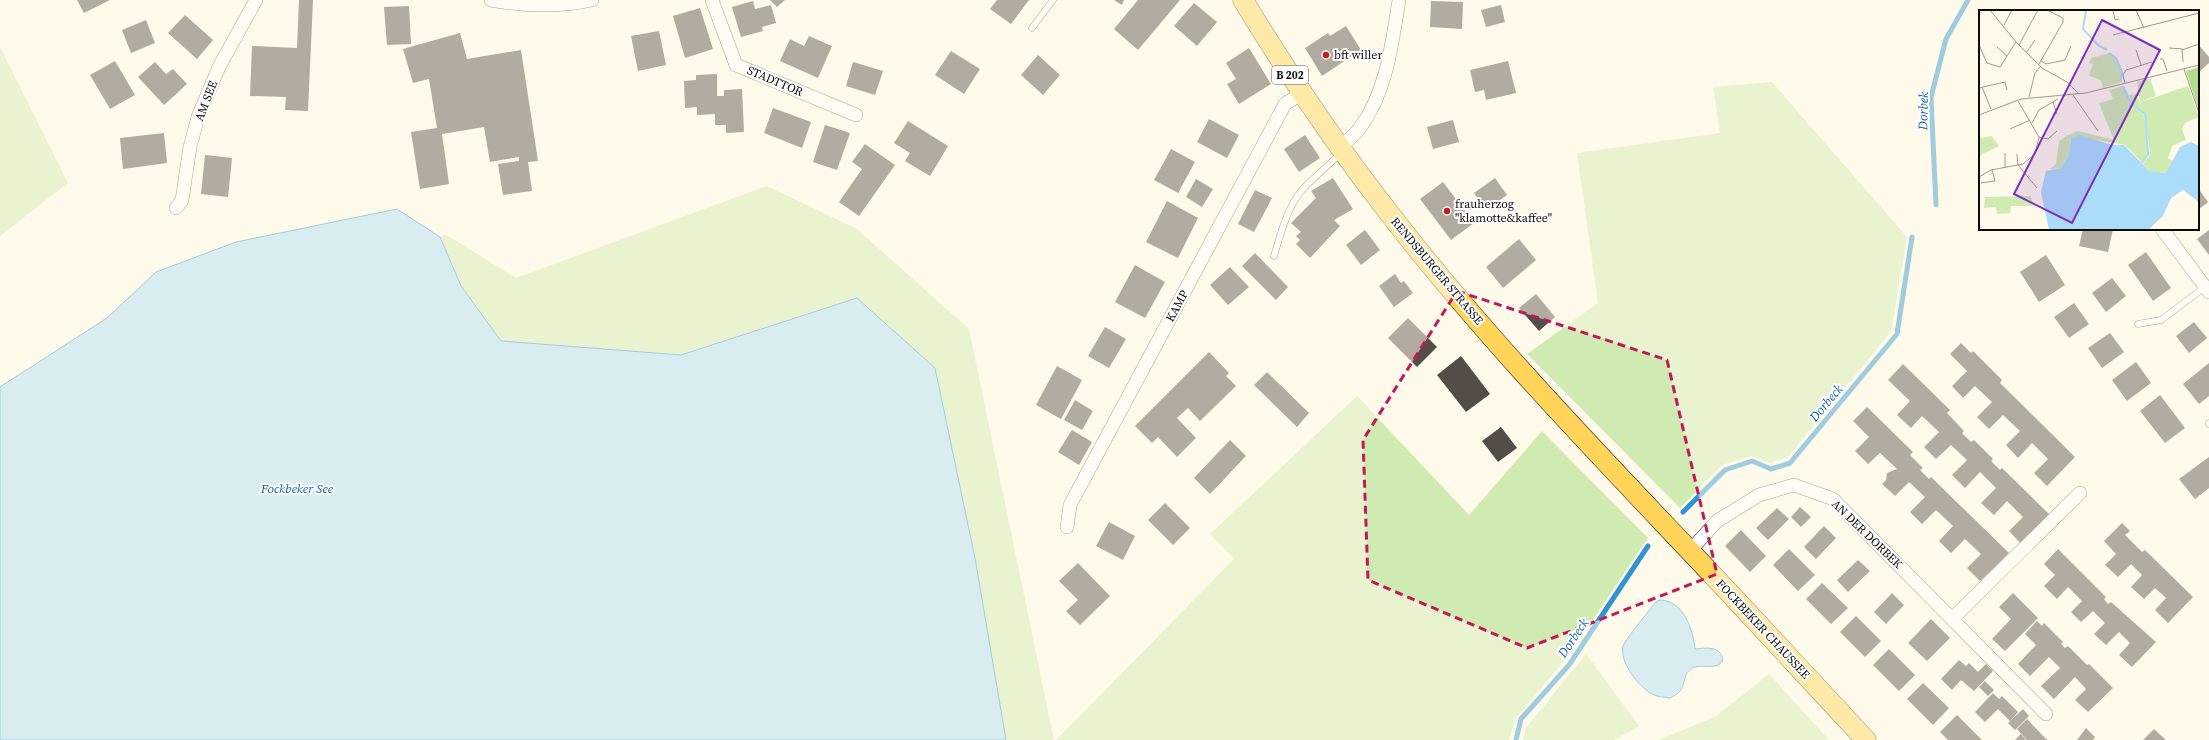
<svg xmlns="http://www.w3.org/2000/svg" width="2209" height="740" font-family="'Source Serif 4',serif">
	<style>
		.green { fill: #d0ebb1 }
		.water { fill: #abddfa; stroke: #2e94d5 }
		.lines { fill: none; stroke-linecap: round; stroke-linejoin: round }
		.stream { stroke: #2e94d5; stroke-width: 5 }
		.building { fill: #544c47 }
		.service-casing { stroke: #3e3e3e; stroke-width: 7 }
		.minor-casing { stroke: #3e3e3e; stroke-width: 14 }
		.primary-casing { stroke: #1c1c1c; stroke-width: 21 }
		.service { stroke: #fff; stroke-width: 6 }
		.minor { stroke: #fff; stroke-width: 13 }
		.primary { stroke: #ffd459; stroke-width: 20 }
		.marked { fill: none; stroke: #c2185b; stroke-width: 3; stroke-dasharray: 8 5; stroke-linejoin: round }
		.poi-dot { fill: #c21c26; stroke: #fff; stroke-width: 1.5 }
		.labels { text-anchor: middle; dominant-baseline: central; stroke-width: 4; stroke-linejoin: round; paint-order: stroke }
		.shield { fill: #fff; stroke: #545454; stroke-width: 1 }
		.shield-label { font-size: 11px; font-weight: bold; fill: #0b0b0b }
		.poi-label { font-size: 12px; fill: #0b0b0b; stroke: #fff; text-anchor: start }
		.street-label { font-size: 12px; fill: #0b0b0b; stroke: #fff }
		.water-label { font-size: 13px; font-style: italic; fill: #0e64a3; stroke: #fff }
		.inset-river { fill: none; stroke: #abddfa; stroke-width: 2 }
		.inset-road { fill: none; stroke: #9d9a90; stroke-width: 1 }
		.view { fill: #7b2cbf; fill-opacity: 0.15; stroke: #7b2cbf; stroke-width: 2 }
		.inset-edge { fill: none; stroke: #0b0b0b; stroke-width: 2 }
	</style>
	<rect width="100%" height="100%" fill="#fffae9"/>
	<!-- green -->
	<path class="green" d="M0,47L68,183L0,236Z
		M1772,82L1907,237L1891,332L1787,458L1770,463L1752,456L1722,465L1680,508L1527,354L1598,303L1577,153L1720,133L1713,87Z
		M767,186L857,229L969,329L1054,740H1006L975,558L935,368L857,298L681,355L501,341L461,286L440,237L445,234L516,278Z
		M1357,396L1469,515L1542,431L1648,538L1569,655L1516,718L1509,740H1056L1234,559L1210,534Z
		M1586,654L1639,726L1615,740H1523L1526,728Z
		M1769,674L1829,740H1658L1715,717Z"/>
	<!-- water -->
	<path class="water" d="M397,209L440,237L461,286L501,341L681,355L857,298L935,368L975,558L1006,740H0V387L107,318L156,272L236,242Z
		M1658,600C1683,599 1693,629 1695,649C1706,648 1720,645 1723,660C1717,672 1701,662 1691,669C1680,677 1689,690 1670,698C1664,697 1657,697 1652,694C1639,687 1619,662 1623,646C1625,640 1653,605 1658,600Z"/>
	<g class="lines">
		<!-- stream -->
		<path class="stream" d="M1936,205L1931,97L1946,39L1968,0
			M1683,512L1725,470L1752,461L1771,469L1790,463L1897,334L1912,237
			M1516,740L1521,719L1569,665L1648,546"/>
	</g>
	<!-- building -->
	<path class="building" d="M77,0H110L84,13Z
		M299,0H313L308,111L285,110L286,97L250,96L252,46L297,48Z
		M770,0H785L777,7Z
		M997,0H1029L1011,24L990,9Z
		M1114,0H1124L1122,5Z
		M1138,0H1180L1138,50L1114,29Z
		M753,1L755,9L771,5L776,23L762,27L763,31L741,37L732,7Z
		M1431,1L1463,2L1462,29L1430,27Z
		M1194,3L1217,22L1197,46L1174,26Z
		M1501,5L1505,22L1486,27L1481,10Z
		M409,6L411,44L387,45L384,7Z
		M700,8L713,49L685,58L673,16Z
		M185,15L213,40L197,59L168,33Z
		M146,20L155,43L131,53L122,30Z
		M1346,26L1361,50L1322,76L1305,48L1328,33L1330,36Z
		M659,31L666,65L638,71L631,36Z
		M460,33L467,59L521,50L538,161L528,162L532,191L503,195L498,164L519,161V157L490,162L484,127L442,134L449,184L420,189L411,132L437,128L429,79L413,83L403,49Z
		M809,36L832,46L818,78L780,61L790,39L804,46Z
		M2198,44L2209,57V63L2198,73Z
		M1249,48L1271,84L1239,104L1227,84L1236,79L1226,63Z
		M951,51L980,69L964,94L935,75Z
		M1038,55L1060,75L1043,95L1021,75Z
		M115,61L135,95L110,109L90,75Z
		M1508,61L1516,93L1486,100L1484,90L1475,92L1470,70Z
		M155,62L166,74L173,69L187,84L164,105L138,77Z
		M853,62L883,71L875,95L846,86Z
		M717,74V96H724V90L742,89L744,132L726,133V125H715V114L697,115V107L685,108L684,81L696,80V75Z
		M773,108L811,122L802,148L764,133Z
		M1209,119L1239,135L1227,158L1197,142Z
		M1453,120L1459,142L1433,149L1427,127Z
		M908,121L948,146L930,176L905,161L910,153L894,143Z
		M825,125L850,133L837,170L813,162Z
		M164,133L167,163L123,169L120,138Z
		M1305,135L1320,158L1299,172L1284,149Z
		M865,144L895,165L859,216L839,202L862,169L852,162Z
		M1171,149L1195,162L1178,193L1154,180Z
		M205,155L232,158L228,197L201,194Z
		M1333,178L1353,209L1334,220L1340,226L1310,258L1296,244L1300,240L1296,236L1301,232L1291,223L1316,198L1311,191Z
		M1495,178L1507,195L1486,210L1474,193Z
		M1196,179L1213,189L1202,207L1186,197Z
		M1443,182L1474,223L1451,240L1420,199Z
		M2198,188L2208,202L2198,210Z
		M1255,190L1272,198L1254,232L1238,224Z
		M1167,201L1198,218L1178,258L1146,242Z
		M2083,229H2113L2108,252L2079,246Z
		M1365,230L1380,250L1361,265L1346,245Z
		M2209,230V255L2197,239Z
		M1519,239L1536,260L1503,288L1486,267Z
		M2146,252L2171,288L2153,301L2128,265Z
		M1255,253L1288,287L1276,300L1242,266Z
		M2046,255L2065,285L2039,302L2020,272Z
		M1135,265L1165,282L1145,318L1115,302Z
		M1230,267L1249,287L1228,305L1210,285Z
		M1395,274L1401,283L1404,281L1413,293L1394,307L1379,286Z
		M2112,278L2126,296L2106,312L2092,293Z
		M1536,294L1555,317L1539,331L1519,308Z
		M2074,303L2089,324L2069,338L2054,317Z
		M1408,318L1437,347L1417,367L1388,338Z
		M2194,322L2207,338L2189,353L2176,336Z
		M1105,327L1126,339L1109,368L1088,356Z
		M2110,333L2124,352L2102,368L2088,348Z
		M1961,343L1971,353L1973,351L2002,380L2000,383L2075,457L2047,486L2034,473L2048,459L2032,443L2018,458L2006,445L2020,431L2003,415L1989,429L1977,417L1992,402L1975,386L1963,398L1952,386L1967,371L1950,354Z
		M1209,352L1229,373L1226,376L1236,386L1200,421L1188,408L1177,418L1196,438L1177,457L1158,437L1152,443L1135,426Z
		M1461,356L1490,394L1466,412L1437,375Z
		M2136,362L2151,383L2127,401L2112,380Z
		M2209,363V396L2199,404L2183,384Z
		M1903,364L1950,410L1947,413L1964,431L1962,433L1971,442L1974,440L1993,459L1991,461L2000,470L2002,468L2051,516L2022,545L2009,531L2023,517L2007,501L1994,515L1981,503L1996,488L1980,472L1965,488L1952,475L1967,460L1951,445L1936,459L1924,447L1939,432L1922,416L1911,428L1897,415L1910,401L1888,380Z
		M1057,366L1082,380L1061,419L1036,405Z
		M1267,372L1309,413L1297,427L1254,385Z
		M2160,395L2185,428L2165,443L2140,411Z
		M1075,400L1093,411L1082,430L1064,420Z
		M1867,407L1913,452L1910,455L1923,468L1920,470L1929,479L1931,477L2009,553L1980,581L1967,568L1981,554L1965,539L1951,553L1939,541L1953,526L1936,510L1922,524L1910,512L1925,497L1909,482L1895,496L1882,484L1886,480L1887,473L1897,469L1880,453L1868,464L1855,451L1869,437L1853,421Z
		M1501,427L1517,448L1498,462L1482,441Z
		M1072,430L1092,442L1079,465L1058,452Z
		M1230,440L1246,456L1210,494L1194,478Z
		M2209,457V488L2195,499L2179,479Z
		M1165,503L1190,528L1173,545L1148,520Z
		M1800,507L1811,517L1801,527L1791,517Z
		M1777,508L1789,519L1768,540L1756,528Z
		M1109,522L1135,536L1123,560L1096,546Z
		M2122,523L2130,531L2125,535L2142,552L2145,550L2193,597L2168,623L2155,610L2166,598L2155,588L2144,599L2131,587L2142,575L2131,564L2118,577L2105,565L2116,554L2104,541Z
		M1824,526L1836,538L1816,559L1804,547Z
		M1741,530L1766,556L1750,572L1725,546Z
		M1789,549L1815,575L1798,591L1773,565Z
		M2058,549L2106,597L2104,599L2108,604L2111,602L2156,642L2132,667L2119,655L2130,643L2119,632L2106,645L2094,634L2105,623L2093,611L2081,622L2071,612L2082,601L2068,587L2057,599L2044,586L2055,575L2044,564Z
		M1858,560L1870,571L1848,592L1837,580Z
		M1078,563L1110,596L1080,625L1066,611L1078,600L1059,581Z
		M1822,583L1848,608L1831,624L1806,599Z
		M1892,593L1904,605L1886,624L1874,612Z
		M2013,593L2038,618L2005,651L1992,639L2011,619L1999,607Z
		M1856,616L1881,641L1865,657L1840,632Z
		M1931,619L1950,638L1927,661L1908,643Z
		M2037,621L2042,626L2044,623L2063,642L2061,644L2065,648L2068,646L2087,665L2089,664L2113,688L2088,712L2075,700L2086,689L2075,677L2054,699L2041,686L2060,668L2049,657L2030,676L2018,664L2036,645L2025,634Z
		M1889,649L1915,675L1899,691L1873,665Z
		M1959,660L1966,666L1969,663L1978,672L1986,664L1993,671L1974,691L1961,680L1952,690L1941,679Z
		M1985,681L1994,690L1988,696L1979,687Z
		M1923,683L1949,708L1933,725L1907,699Z
		M1993,693L1999,699L2002,696L2018,712L2010,721L1998,709L1985,722L1975,712Z
		M2023,709L2029,716L2015,730L2008,723Z
		M1957,715L1982,740H1948L1940,732Z
		M2027,719L2045,738L2048,740H2027L2017,729Z
		M2086,728L2095,737L2093,740H2077Z
		M2154,729L2166,740H2143Z
		M2021,734L2026,740H2015Z"/>
	<g class="lines">
		<defs>
			<path id="service" d="M1032,28L1053,0
				M1274,256C1281,233 1287,208 1302,190C1314,177 1328,166 1341,153
				M2138,324L2161,320L2205,287
				M2209,424V423"/>
			<path id="minor" d="M491,0C523,6 560,7 592,0
				M712,0L736,65L856,115
				M1340,147C1347,141 1355,135 1360,128C1387,91 1392,43 1399,0
				M176,208L182,200L190,147L198,117L219,67L256,0
				M2162,229L2209,292
				M1067,527L1070,505L1285,104L1302,93
				M1690,551L1717,521L1759,495L1794,485L1833,499L2046,714
				M1952,619L2080,493"/>
			<path id="primary" d="M1243,0C1288,74 1336,145 1389,213C1480,331 1584,439 1687,548C1747,611 1806,676 1866,740"/>
		</defs>
		<!-- service casing -->
		<use href="#service" class="service-casing"/>
		<!-- minor casing -->
		<use href="#minor" class="minor-casing"/>
		<!-- primary casing -->
		<use href="#primary" class="primary-casing"/>
		<!-- service -->
		<use href="#service" class="service"/>
		<!-- minor -->
		<use href="#minor" class="minor"/>
		<!-- primary -->
		<use href="#primary" class="primary"/>
	</g>
	<!-- marked area -->
	<path d="M0 0H2209V740H0ZM1457,291L1667,360L1717,574L1527,648L1368,580L1363,440Z" fill="#fffae9" fill-opacity=".55" fill-rule="evenodd"/>
	<path class="marked" d="M1457,291L1667,360L1717,574L1527,648L1368,580L1363,440Z"/>
	<!-- markers -->
	<g class="poi-dot">
		<circle cx="1326" cy="55" r="4"/>
		<circle cx="1447" cy="211" r="4"/>
	</g>
	<g class="labels">
		<!-- shield labels -->
		<rect class="shield" x="1272" y="66" width="36" height="18" rx="3"/>
		<g class="shield-label">
			<text x="1290" y="75">B 202</text>
		</g>
		<!-- poi labels -->
		<g class="poi-label">
			<text x="1334" y="55">bft willer</text>
			<text x="1455" y="204">frauherzog<tspan x="1455" dy="14">"klamotte&amp;kaffee"</tspan></text>
		</g>
		<!-- street labels -->
		<g class="street-label">
			<text transform="translate(775 81) rotate(23)">STADTTOR</text>
			<text transform="translate(206 101) rotate(-69)">AM SEE</text>
			<text transform="translate(1437 271) rotate(50)">RENDSBURGER STRASSE</text>
			<text transform="translate(1177 306) rotate(-62)">KAMP</text>
			<text transform="translate(1867 534) rotate(44)">AN DER DORBEK</text>
			<text transform="translate(1763 629) rotate(47)">FOCKBEKER CHAUSSEE</text>
		</g>
		<!-- water labels -->
		<g class="water-label">
			<text transform="translate(1923 111) rotate(-89)">Dorbek</text>
			<text transform="translate(1826 403) rotate(-50)">Dorbeck</text>
			<text x="297" y="488">Fockbeker See</text>
			<text transform="translate(1573 638) rotate(-56)">Dorbeck</text>
		</g>
	</g>
	<!-- overview -->
	<g transform="translate(1979 10)">
		<rect width="220" height="220" fill="#fffae9"/>
		<path d="M130,43L136,48L142,62V72L124,78L122,70L110,66L114,54L110,53L112,48ZM171,68L177,86L161,92L158,72ZM143,76L152,93L165,105L169,144L165,152L163,153L146,135L118,130L92,128L90,145L82,158L71,159L77,154L80,131L87,126L99,121L135,130L120,93L134,89L130,80ZM209,76L220,107L206,113L203,119L207,130L193,136L189,148L194,151L187,163L170,161L164,154L171,144L166,105L153,93L150,85L157,84L162,95V92ZM0,124L2,128L13,126L20,136L0,146ZM52,186L54,196H32L31,203L18,204L17,197L5,198L6,187Z" fill="#d0ebb1"/>
		<path d="M220,57V101L207,61Z" fill="#b3dd90"/>
		<path d="M101,125L133,135H145L170,161L187,163L201,137L212,132L220,136V192L204,180L192,188L184,206L169,220H70L62,182L67,161L82,158L90,145L92,128Z" fill="#abddfa"/>
		<path class="inset-river" d="M107,0L104,19L120,36L128,40M130,43L137,48L143,62L142,72M144,76L152,93L166,104L169,144L163,153"/>
		<path class="inset-road" d="M11,0L37,32L63,58L88,72L100,84M134,0L136,10L140,9M157,0L165,18M25,15L33,0M134,25L220,3M0,35L8,53L21,57L37,32M40,35L59,0M18,37L28,46M190,38L204,39M157,40L162,55M47,43L56,30M181,49H184L188,61M62,51L67,54L86,50L92,36M204,52L203,40L220,34M60,54L84,12V8L68,0M205,59L220,103M146,73L144,65L147,60L173,52M3,77L12,99M0,78L26,72L28,80M94,85L119,121M50,87L56,63L61,57M74,92L78,104M0,105L42,89L107,83L220,55M53,113L60,100L79,89M31,119L51,110M60,127L69,129L78,121M26,143V157M38,144L39,155L58,178M0,167L12,160L44,154L56,144L60,127L39,91M2,173L16,171L13,160"/>
		<path class="view" d="M123,10L181,40L93,213L35,184Z"/>
		<rect width="220" height="220" class="inset-edge"/>
	</g>
</svg>
